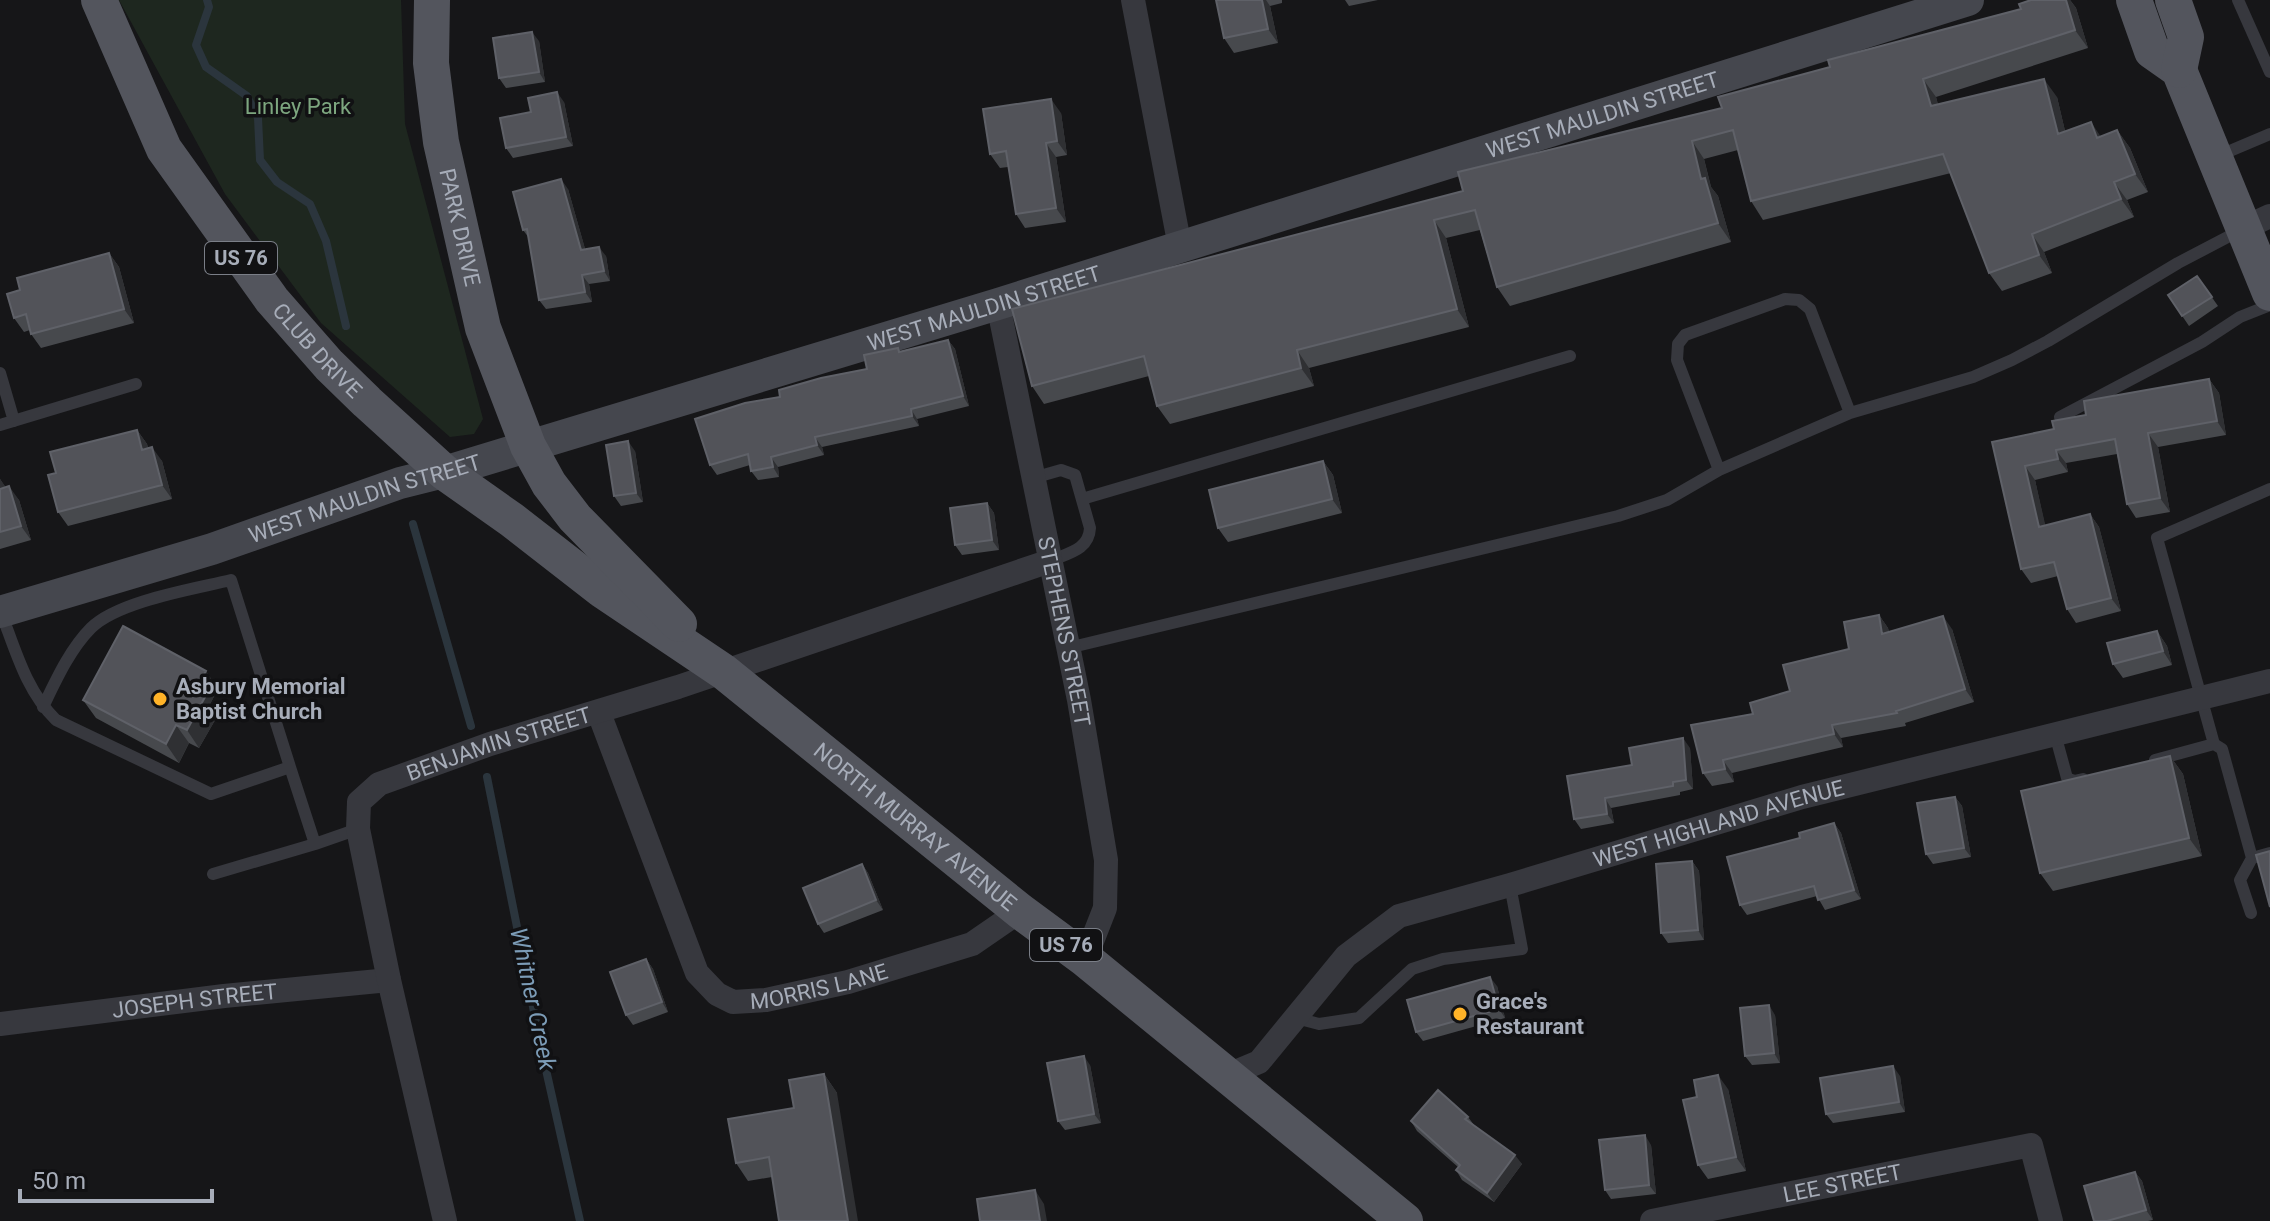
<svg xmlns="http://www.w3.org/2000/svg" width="2270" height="1221" font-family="Roboto,sans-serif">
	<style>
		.green { fill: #1e271f }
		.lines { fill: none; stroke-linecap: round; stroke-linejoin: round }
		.stream { stroke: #2b353d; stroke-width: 8 }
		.lane { stroke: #37383e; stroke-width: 12 }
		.street { stroke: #37383e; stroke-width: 24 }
		.secondary { stroke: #45474e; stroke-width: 32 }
		.primary { stroke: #53555d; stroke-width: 36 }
		.wall { fill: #47494d }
		.shaded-wall { fill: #2f3033 }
		.building { fill: #525359; stroke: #5f6168; stroke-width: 2 }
		.poi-dot { fill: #ffb328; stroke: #111113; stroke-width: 3 }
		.labels { text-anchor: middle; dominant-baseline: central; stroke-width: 7; stroke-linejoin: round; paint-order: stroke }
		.shield { fill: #111113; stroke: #7a7e87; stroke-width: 2 }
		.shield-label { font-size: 20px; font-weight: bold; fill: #a7adb9 }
		.park-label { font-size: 22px; fill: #7da67f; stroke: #111113 }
		.street-label { font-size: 22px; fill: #a7adb9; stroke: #111113 }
		.poi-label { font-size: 22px; font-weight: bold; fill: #a7adb9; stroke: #111113; text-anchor: start }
		.water-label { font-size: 24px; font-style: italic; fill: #7c9cb7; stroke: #111113 }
	</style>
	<rect width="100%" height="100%" fill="#161618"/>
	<!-- green -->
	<path class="green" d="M119,0H401L405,124L483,419L474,434L450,437L321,323L225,194Z"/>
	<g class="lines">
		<!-- stream -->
		<path class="stream" d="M207,0L209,7L196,45L206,67L247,96L258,118L260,160L277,182L310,204L326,241L346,326
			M413,524L471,726
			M487,777L542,1052L580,1221"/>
		<!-- lane -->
		<path class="lane" d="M2238,0L2270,72
			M2218,156L2270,134
			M0,373L14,421
			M1850,413L1810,309L1799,300L1785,299L1685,335L1678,344L1677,360L1719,470L1850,413L1973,377L2012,360L2048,341L2178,263L2241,230
			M2060,417L2202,342L2240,317L2270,305
			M0,425L136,384
			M1033,478L1061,470L1075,475L1090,528C1089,550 1068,553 1050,561
			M2270,489L2157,538L2214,744L2222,749L2252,858L2270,853
			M1082,499L1570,356
			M2,615C16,652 27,692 56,720L211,794L290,767L315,844L358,829
			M1068,648L1618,516L1667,500L1719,470
			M43,707C56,680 70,649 91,628C118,601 194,589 231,580L290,767
			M2055,734L2067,778L2074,781L2083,779
			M2155,760L2214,744
			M213,874L315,844
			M2251,913L2240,880L2252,858
			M1296,1018L1319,1024L1359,1018L1412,969L1443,959L1522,949L1510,885"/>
		<!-- street -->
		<g class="street">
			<path d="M1133,0L1180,247"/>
			<path d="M2244,228L2270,216"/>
			<path id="s1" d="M998,304L1079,700L1106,860L1105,908L1085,959"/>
			<path id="s2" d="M599,713L697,973L717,994L733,1002L766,1000L848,982L972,944L1020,911"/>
			<path id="s3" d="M0,1024L224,996L389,980"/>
			<path id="s4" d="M1228,1075L1259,1062L1346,956L1399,916L1510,885L1802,797L2270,681"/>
			<path id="s5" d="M445,1221L389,980L358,829L359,802L379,784L490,744L678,687L1050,561"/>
			<path id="s6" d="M1652,1221L2031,1145L2051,1221"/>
		</g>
		<!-- secondary -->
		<path class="secondary" id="s7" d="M0,612L212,549L400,483L444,472L998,304L1968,0"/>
		<!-- primary -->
		<g class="primary">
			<path id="s8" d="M99,0L164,149L272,300L329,365L367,402L444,472L512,520L602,590L724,672L1020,911L1085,959L1405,1221"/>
			<path id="s9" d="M432,0L431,63L441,142L483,328L528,446L549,484L575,518L679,624"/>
			<path d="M2134,0L2152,51L2179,70L2270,293"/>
			<path d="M2173,0L2186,37L2179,70"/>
		</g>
	</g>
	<!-- wall -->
	<path class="wall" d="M1216,0H1282V3L1270,6L1278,43L1234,53L1224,38Z
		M1345,0H1378L1349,6Z
		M2031,0H2070L2076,8L2088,48L1936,97L1938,105L2057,97L2065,131L2101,136L2117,130L2130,148L2148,192L2127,200L2134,217L2044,252L2052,273L2002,291L1989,273L1951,173L1763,220L1751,201L1738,150L1704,159L1711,187L1718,196L1731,242L1510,306L1497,287L1480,230L1446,238L1469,327L1309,368L1314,386L1170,424L1157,406L1149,376L1044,404L1032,386L1463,191L1722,108L1830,67L2021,9Z
		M539,41L545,82L506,88L499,78Z
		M564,102L573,146L513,158L506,148L531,112Z
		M1061,113L1067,155L1056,157L1066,222L1025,228L1016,214L1008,167L1000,168L990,154Z
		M568,189L585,249L606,256L610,281L589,284L592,302L546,309L539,300L529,238L523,230Z
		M109,253L119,267L134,323L41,348L31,334L30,330L24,332L14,318L20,290Z
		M2197,276L2218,306L2189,326L2168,295Z
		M948,340L955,349L969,406L917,419L919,426L822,447L824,455L778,467L779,477L758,480L751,471L750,465L717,475L710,465L780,397L867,369L901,352Z
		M2209,379L2219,393L2226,435L2158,447L2170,512L2136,518L2127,504L2117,454L2066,463L2068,472L2035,480L2045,526L2090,514L2099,527L2121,611L2076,623L2067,609L2058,576L2031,583L2021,569L1992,442L2054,429L2086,415Z
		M137,430L147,444L148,448L162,461L172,499L68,526L58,512L56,473Z
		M635,451L643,502L621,506L614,496Z
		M1323,461L1333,475L1342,513L1228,542L1218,528Z
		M0,479L5,487L19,500L31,540L0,549Z
		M987,503L994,513L999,550L962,555L955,545Z
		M1879,615L1888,628L1889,632L1952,629L1974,702L1905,723L1906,726L1841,738L1843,747L1732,773L1734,782L1712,786L1703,773L1753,714L1790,691L1849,649Z
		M2157,631L2167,646L2172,665L2123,678L2113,664Z
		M218,689L210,704L218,715L199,748L189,743L179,763L96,718L83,700Z
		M1690,748L1693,789L1680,792V795L1611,808L1614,823L1581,829L1574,819L1632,765Z
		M2170,756L2183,774L2202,856L2053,891L2040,873Z
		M1955,797L1962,806L1971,857L1933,864L1926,854Z
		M1834,823L1841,833L1861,899L1825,910L1817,896L1747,915L1740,905L1800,838Z
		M1692,861L1699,871L1704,940L1668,943L1661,933Z
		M862,864L868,873L883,910L824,933L818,924Z
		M646,959L653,969L668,1012L633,1025L626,1015Z
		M1497,986L1505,1018L1423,1041L1416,1032Z
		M1775,1015L1780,1063L1752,1065L1745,1056Z
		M1090,1065L1101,1123L1065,1130L1058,1121Z
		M824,1074L837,1093L772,1177L748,1181L736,1163L794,1108Z
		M1900,1076L1905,1112L1833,1123L1826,1114Z
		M1728,1089L1746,1171L1708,1179L1698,1165Z
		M1468,1117L1474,1125L1522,1164L1494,1202L1462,1180L1456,1170L1458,1167L1417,1131L1411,1121Z
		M1651,1145L1656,1194L1611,1199L1605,1190Z
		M2135,1172L2142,1181L2153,1220L2148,1221H2094Z"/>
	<!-- shaded-wall -->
	<path class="shaded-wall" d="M1262,0H1266L1270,6L1278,43L1268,29Z
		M2066,0H2070L2076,8L2088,48L2075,30Z
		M532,32L539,41L545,82L539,72Z
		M1923,79L1936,97L1944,125L1931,106Z
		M2044,79L2057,97L2070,152L2058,134Z
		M557,92L564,102L573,146L566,137Z
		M1051,99L1061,113L1067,155L1057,141Z
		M2091,122L2103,140L2097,138Z
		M2117,130L2130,148L2148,192L2135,174Z
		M1692,141L1704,159L1711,187L1718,196L1731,242L1718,223L1701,179Z
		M1046,143L1056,157L1066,222L1056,208Z
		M561,179L568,189L588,259L581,250Z
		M2114,182L2127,200L2134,217L2121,199Z
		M1434,220L1446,238L1469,327L1457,309Z
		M2032,234L2044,252L2052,273L2039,255Z
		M599,247L606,256L610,281L604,271Z
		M109,253L119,267L134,323L124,309Z
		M582,275L589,284L592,302L585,292Z
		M948,340L955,349L969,406L963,396Z
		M1297,350L1309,368L1314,386L1301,368Z
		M2209,379L2219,393L2226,435L2217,421Z
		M911,409L917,419L919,426L912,416Z
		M137,430L147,444L152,464L142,450Z
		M2148,433L2158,447L2170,512L2160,498Z
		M815,437L822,447L824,455L817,445Z
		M628,441L635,451L643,502L636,493Z
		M152,447L162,461L172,499L162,485Z
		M2056,450L2066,463L2068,472L2058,459Z
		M771,457L778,467L779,477L773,467Z
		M1323,461L1333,475L1342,513L1332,499Z
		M2025,466L2035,480L2049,541L2039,527Z
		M0,479L5,486L10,503L0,489Z
		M9,486L19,500L31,540L21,526Z
		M987,503L994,513L999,550L992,540Z
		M2090,514L2099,527L2121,611L2111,598Z
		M1879,615L1888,628L1891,647L1882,634Z
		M1943,616L1952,629L1974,702L1965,689Z
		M2157,631L2167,646L2172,665L2163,651Z
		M206,671L218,689L210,704L218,715L199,748L187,730L195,691Z
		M176,725L189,743L179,763L166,744Z
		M1832,725L1841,738L1843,747L1834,734Z
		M1683,738L1690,748L1693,789L1686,780Z
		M2170,756L2183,774L2202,856L2189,838Z
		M1723,760L1732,773L1734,782L1725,769Z
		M1955,797L1962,806L1971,857L1964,848Z
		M1605,798L1611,808L1614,823L1607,814Z
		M1834,823L1841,833L1861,899L1854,890Z
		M1692,861L1699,871L1704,940L1698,930Z
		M862,864L868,873L883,910L876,900Z
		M646,959L653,969L668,1012L662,1002Z
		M1490,977L1497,986L1505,1018L1499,1009Z
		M1769,1005L1775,1015L1780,1063L1774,1053Z
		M1084,1056L1090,1065L1101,1123L1094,1114Z
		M1893,1066L1900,1076L1905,1112L1899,1102Z
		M824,1074L837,1093L858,1221H848Z
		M1718,1075L1728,1089L1746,1171L1736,1157Z
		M1645,1135L1651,1145L1656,1194L1649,1185Z
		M1515,1155L1522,1164L1494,1202L1487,1193Z
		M2135,1172L2142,1181L2153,1220L2146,1210Z
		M1035,1190L1044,1204L1047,1221H1040Z"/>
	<!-- building -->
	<path class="building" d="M1216,0H1262L1268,29L1224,38Z
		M2031,0H2066L2075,30L1923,79L1931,106L2044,79L2058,134L2091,122L2097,138L2117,130L2135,174L2114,182L2121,199L2032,234L2039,255L1989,273L1943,154L1751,201L1733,130L1692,141L1701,179L1705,178L1718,223L1497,287L1475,210L1434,220L1457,309L1297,350L1301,368L1157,406L1144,356L1032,386L1012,309L1463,191L1458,172L1722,108L1718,97L1830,67L1828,60L2021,9L2019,4Z
		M532,32L539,72L499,78L493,38Z
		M557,92L566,137L506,148L500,118L531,112L528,98Z
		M1051,99L1057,141L1046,143L1056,208L1016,214L1006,151L990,154L983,109Z
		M561,179L581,250L599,247L604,271L582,275L585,292L539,300L527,229L523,230L513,192Z
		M109,253L124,309L31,334L26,314L14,318L7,294L20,290L17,278Z
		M2197,276L2212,297L2182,316L2168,295Z
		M948,340L963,396L911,409L912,416L815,437L817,445L771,457L773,467L751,471L748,454L710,465L695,419L745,403L780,397L779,390L821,378L867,369L864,355L898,348L899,352Z
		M2209,379L2217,421L2148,433L2160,498L2127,504L2115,439L2056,450L2058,459L2025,466L2039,527L2090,514L2111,598L2067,609L2054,562L2021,569L1992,442L2054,429L2052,421L2086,415L2084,401Z
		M137,430L142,450L152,447L162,485L58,512L48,475L56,473L50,452Z
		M628,441L636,493L614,496L606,445Z
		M1323,461L1332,499L1218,528L1209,490Z
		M9,486L21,526L0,532V489Z
		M987,503L992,540L955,545L950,508Z
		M1879,615L1882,634L1943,616L1965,689L1896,711L1897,713L1832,725L1834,734L1723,760L1725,769L1703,773L1691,725L1753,714L1750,703L1790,691L1783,665L1849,649L1844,622Z
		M123,626L206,671L195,691L205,697L187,730L176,725L166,744L83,700Z
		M2157,631L2163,651L2113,664L2107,643Z
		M1683,738L1686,780L1673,782V786L1605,798L1607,814L1574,819L1567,776L1632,765L1629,748Z
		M2170,756L2189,838L2040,873L2021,791Z
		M1955,797L1964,848L1926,854L1917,803Z
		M1834,823L1854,890L1818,900L1814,886L1740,905L1727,857L1800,838L1799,833Z
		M2270,851V907L2256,855Z
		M1692,861L1698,930L1661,933L1656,864Z
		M862,864L876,900L818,924L803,888Z
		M646,959L662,1002L626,1015L610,972Z
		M1490,977L1499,1009L1416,1032L1407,1000Z
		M1769,1005L1774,1053L1745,1056L1740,1008Z
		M1084,1056L1094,1114L1058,1121L1047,1063Z
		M1893,1066L1899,1102L1826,1114L1820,1078Z
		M824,1074L848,1221H779L769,1157L736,1163L728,1119L794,1108L789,1080Z
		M1718,1075L1736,1157L1698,1165L1683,1100L1697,1097L1694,1080Z
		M1438,1090L1468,1117L1465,1119L1515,1155L1487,1193L1456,1170L1460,1165L1411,1121Z
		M1645,1135L1649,1185L1605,1190L1599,1140Z
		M2135,1172L2146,1210L2107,1221H2094L2084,1186Z
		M1035,1190L1040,1221H980L977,1199Z"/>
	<!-- markers -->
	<g class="poi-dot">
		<circle cx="160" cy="699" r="8"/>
		<circle cx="1460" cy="1014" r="8"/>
	</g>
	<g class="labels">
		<!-- shield labels -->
		<g class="shield">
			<rect x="205" y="242" width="72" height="32" rx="6"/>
			<rect x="1030" y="929" width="72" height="32" rx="6"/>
		</g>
		<g class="shield-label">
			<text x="241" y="258">US 76</text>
			<text x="1066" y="945">US 76</text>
		</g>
		<!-- park labels -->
		<g class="park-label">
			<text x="298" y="106">Linley Park</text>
		</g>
		<!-- street labels -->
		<g class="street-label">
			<text stroke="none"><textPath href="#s7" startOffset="1678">WEST MAULDIN STREET</textPath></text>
			<text stroke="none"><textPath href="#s9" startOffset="230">PARK DRIVE</textPath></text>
			<text stroke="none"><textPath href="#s7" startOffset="1030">WEST MAULDIN STREET</textPath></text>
			<text stroke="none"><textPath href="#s8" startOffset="416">CLUB DRIVE</textPath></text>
			<text stroke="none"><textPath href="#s7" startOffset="382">WEST MAULDIN STREET</textPath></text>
			<text stroke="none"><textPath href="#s1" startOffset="334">STEPHENS STREET</textPath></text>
			<text stroke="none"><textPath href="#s5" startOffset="582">BENJAMIN STREET</textPath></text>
			<text stroke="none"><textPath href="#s4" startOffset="570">WEST HIGHLAND AVENUE</textPath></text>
			<text stroke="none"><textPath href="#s8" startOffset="1182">NORTH MURRAY AVENUE</textPath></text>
			<text stroke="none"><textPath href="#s2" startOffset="412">MORRIS LANE</textPath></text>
			<text stroke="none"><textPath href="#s3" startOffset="196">JOSEPH STREET</textPath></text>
			<text stroke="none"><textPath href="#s6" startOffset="194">LEE STREET</textPath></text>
		</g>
		<!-- poi labels -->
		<g class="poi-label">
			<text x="176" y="686">Asbury Memorial<tspan x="176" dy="25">Baptist Church</tspan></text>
			<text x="1476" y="1001">Grace's<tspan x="1476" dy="25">Restaurant</tspan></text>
		</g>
		<!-- water labels -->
		<g class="water-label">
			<text transform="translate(533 999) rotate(78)">Whitner Creek</text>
		</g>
	</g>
	<!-- scale -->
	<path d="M20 1189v12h192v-12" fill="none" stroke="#a7adb9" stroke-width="4"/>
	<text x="32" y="1189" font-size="24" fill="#a7adb9" stroke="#111113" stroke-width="6" paint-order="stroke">50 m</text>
</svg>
